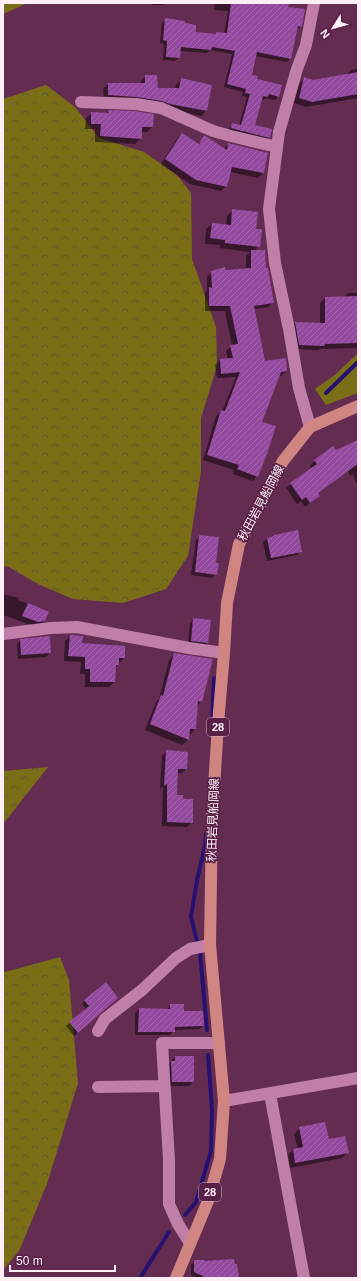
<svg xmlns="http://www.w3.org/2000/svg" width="361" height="1281" font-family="Helvetica,'Noto Sans JP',sans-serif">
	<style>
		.grass { fill: #7a6f17 }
		.forest { fill: url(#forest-crowns) }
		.shadow { fill: #0007 }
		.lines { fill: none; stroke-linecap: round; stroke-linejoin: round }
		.stream { stroke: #261070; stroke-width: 4 }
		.building { fill: url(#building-hatch) }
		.minor { stroke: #c07fa8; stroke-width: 12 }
		.primary { stroke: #d08583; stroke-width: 12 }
		.labels { text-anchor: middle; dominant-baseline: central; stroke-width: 3.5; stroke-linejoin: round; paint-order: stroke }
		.shield { fill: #592147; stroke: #ccb1c2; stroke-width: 1 }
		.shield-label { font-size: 11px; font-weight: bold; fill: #feeff7 }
		.street-label { font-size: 12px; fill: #feeff7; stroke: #592147 }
	</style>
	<defs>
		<pattern id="forest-crowns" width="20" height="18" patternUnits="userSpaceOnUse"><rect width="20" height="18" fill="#7a6f17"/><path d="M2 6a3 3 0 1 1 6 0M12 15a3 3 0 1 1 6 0" fill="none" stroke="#615a33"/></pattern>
		<pattern id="building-hatch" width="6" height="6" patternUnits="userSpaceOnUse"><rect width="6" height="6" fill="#92499e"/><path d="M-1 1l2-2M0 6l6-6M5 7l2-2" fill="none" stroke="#a264ac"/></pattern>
	</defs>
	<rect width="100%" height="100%" fill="#652c52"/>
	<!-- grass -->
	<path class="grass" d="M358,353V393L326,405L315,389L336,374Z"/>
	<!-- forest -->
	<path class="forest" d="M3,3H28L3,14Z
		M46,85L75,107L99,138L144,152L177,175L191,193L192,259L216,327L217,366L201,418V471L188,556L166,589L123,603L73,599L38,584L7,566L3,567V99Z
		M48,767L3,824V771Z
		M60,957L69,980L78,1083L47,1184L19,1251L3,1270V972L9,971Z"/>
	<!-- shadow -->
	<path class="shadow" d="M152,3H166L164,5H152Z
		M215,3H288L287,7L301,26L296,30L290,59L287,62L255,56L250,75L278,97L275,100L266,98L264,100L261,99L254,126L269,137L266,141L228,132L229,128L233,125L239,126L247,97L242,96L243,92L224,87L232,54L210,50L207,53L180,51L179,58L175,61L163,60L164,44L160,43L162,23L166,20L195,32L215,35L217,33L224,34L228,11L214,10Z
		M358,69V98L306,107L294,103L299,84L304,79L313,81L346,75L351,70Z
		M146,76L157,89H175L176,85L181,80L206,111L201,116L165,108L104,100L103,89L108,84H141V81Z
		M109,112L152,127L147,132H141V138L135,144L95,142V129H85L86,118L92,113H107Z
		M182,134L198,144L204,137L224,149L228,144L263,173L258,178L230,172L226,186L221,191L190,184L161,164L177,139Z
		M233,210L255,230L259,246L254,251L265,269L273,302L268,307L254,309L264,362L286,371L281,376H278L261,423L257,476L253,481L233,474L234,470L203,460L216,416L222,411L236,377L217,378L215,365L220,360H228L226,351L232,346L225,311H205V293L207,291V277L212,272L246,269V256L250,252L220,248V245L205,244L206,229L212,224L226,225L227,216Z
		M348,293H358V346L356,348L320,349L318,350L294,349L290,328L295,323L320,324V303L325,298L344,297Z
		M358,441V482L356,483L353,474L350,476L348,471L317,493L319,496L305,507L301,501L297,504L286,488L312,469L310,465L333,447L335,451Z
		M200,536L215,564L216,574L212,578L191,575L196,540Z
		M267,539L301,551L297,555L267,561L263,542Z
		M3,594L19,598L18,600L47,612L44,621L39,626H33L6,616H3Z
		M194,619L207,643L204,647L188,644L190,623Z
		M71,636L81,644L124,658L115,668L114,682L109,687H85V674H80L81,662L64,661L65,641Z
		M21,640L50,653L46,657L18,659L17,644Z
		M175,654L212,660L201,702L197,706L195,729L190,735H188V740L182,745L145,730L156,702L159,699L169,660Z
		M167,751L186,769L181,773H177L176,796L182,800L192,822L187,827L162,826L163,786L160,789L162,756Z
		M85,1000L113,1001L74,1036L66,1026L86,1009L82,1004Z
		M170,1005L203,1026L199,1029L174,1030L170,1035H135V1013L139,1009L167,1010Z
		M175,1057L193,1082L189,1086H168L167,1066Z
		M300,1128L328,1140L348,1152L342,1158L290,1168L288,1155L293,1150L298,1149L294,1134Z
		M195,1261L235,1278H197L191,1275V1265Z"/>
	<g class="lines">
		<!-- stream -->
		<path class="stream" d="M326,393L358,362
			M212,728L214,678
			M197,941L191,917L197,880L205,846L206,834
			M200,953L207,1030
			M185,1215L196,1202L211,1151L212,1110L208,1055
			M140,1278L169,1232"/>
	</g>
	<!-- building -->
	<path class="building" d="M231,3H289L288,7L305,9L302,27L298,26L291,59L257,52L252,75L258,76L257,79L282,85L279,97L269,94L268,97L263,96L255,125L272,129L270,138L231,128L232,123L241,125L250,94L245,93L246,89L227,84L235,51L212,47L211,50L181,47L180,58L166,57L167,41L163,40L165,18L185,21V23L196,25V32L216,34V32L227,33Z
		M358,72V94L312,102L299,98L304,77L313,80Z
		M145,75H157L158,88H179L181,78L212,85L207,111L170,104L162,101L137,97L108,95V83H145Z
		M108,110L135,111L154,114L153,127H142V139L100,136L101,124H91V112L109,113Z
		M182,133L199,144L204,135L227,150L228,143L268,153L264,173L232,167L227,187L196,180L165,159Z
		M232,209L258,212L256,229H262L260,247L225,243V240L210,238L212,223L231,225Z
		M251,250H265L266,268H268L274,303L254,306L265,361L286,358L287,371L281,372L262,422L276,426L268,451L258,477L237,469L239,465L207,455L221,410L225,411L240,372L221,374L220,359L233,358L230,345L238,344L230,306H209V287L212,288L211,271L225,267L226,270L251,268Z
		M358,296V343L325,344L324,346L299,345L295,322L325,323V297Z
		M358,440V464L318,493L320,496L310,503L306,497L302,500L290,483L317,464L314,460L333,446L336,450Z
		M298,530L302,552L271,558L267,538L274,536V535Z
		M199,535L219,537L216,563H219L217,575L195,572Z
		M28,603L49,612L45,621L38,622L22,616Z
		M193,618L211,620L208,643L191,641Z
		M70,635L83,636L82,643L125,646V658H119V665H116L115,682H90V669H85V657L68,656Z
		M50,636L51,653L21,655L20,639Z
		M174,653L213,659L202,702L198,701L196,729H190L189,740L150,724L161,695L163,696Z
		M166,750L188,752L187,769H178L177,795H183V799H193V823L167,822V784L164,786Z
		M106,982L118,998L78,1033L69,1022L89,1006L84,1000Z
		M170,1004H184V1011H203L204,1026L175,1027V1032H138L139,1008L170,1009Z
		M175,1056H194V1082H172L171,1061H175Z
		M325,1122L329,1139L345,1136L349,1153L295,1163L293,1149L303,1147L299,1127Z
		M234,1259L235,1264H237L239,1278H207L194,1272V1260H205V1261Z"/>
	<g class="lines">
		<!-- minor -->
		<path class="minor" d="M81,102L136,104L161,108L213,131L231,136L277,147
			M310,427L299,388L289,329L275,263L269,209L279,132L297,69L306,45L314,3
			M3,634L51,628L77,627L189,648L224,653
			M98,1031L105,1019L142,990L176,958L190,949L210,945
			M98,1087L164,1086
			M270,1094L304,1278
			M224,1101L358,1078
			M190,1243L178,1224L169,1204V1160L162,1043H219"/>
		<!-- primary -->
		<path class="primary" d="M176,1278L208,1201L220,1159L224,1101L210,944L212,819L218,724L224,653L227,603L239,544L283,461L310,427L358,406"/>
	</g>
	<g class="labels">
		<!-- shield labels -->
		<g class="shield">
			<rect x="207" y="718" width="22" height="18" rx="3"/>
			<rect x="199" y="1183" width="22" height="18" rx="3"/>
		</g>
		<g class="shield-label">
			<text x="218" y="727">28</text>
			<text x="210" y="1192">28</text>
		</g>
		<!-- street labels -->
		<g class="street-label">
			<text transform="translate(261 503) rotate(-62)">秋田岩見船岡線</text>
			<text transform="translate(213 820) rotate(-88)">秋田岩見船岡線</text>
		</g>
	</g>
	<!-- border -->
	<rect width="361" height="1281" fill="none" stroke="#feeff7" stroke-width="8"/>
	<!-- north arrow -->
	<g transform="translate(333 28) rotate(233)" stroke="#592147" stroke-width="3" paint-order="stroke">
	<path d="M0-3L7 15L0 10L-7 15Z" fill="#feeff7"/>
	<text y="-6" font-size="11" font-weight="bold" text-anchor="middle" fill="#feeff7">N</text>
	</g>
	<!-- scale -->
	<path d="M10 1265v6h105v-6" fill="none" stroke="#feeff7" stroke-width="2"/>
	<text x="16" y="1265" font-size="12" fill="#feeff7" stroke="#592147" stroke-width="3" paint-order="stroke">50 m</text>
</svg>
